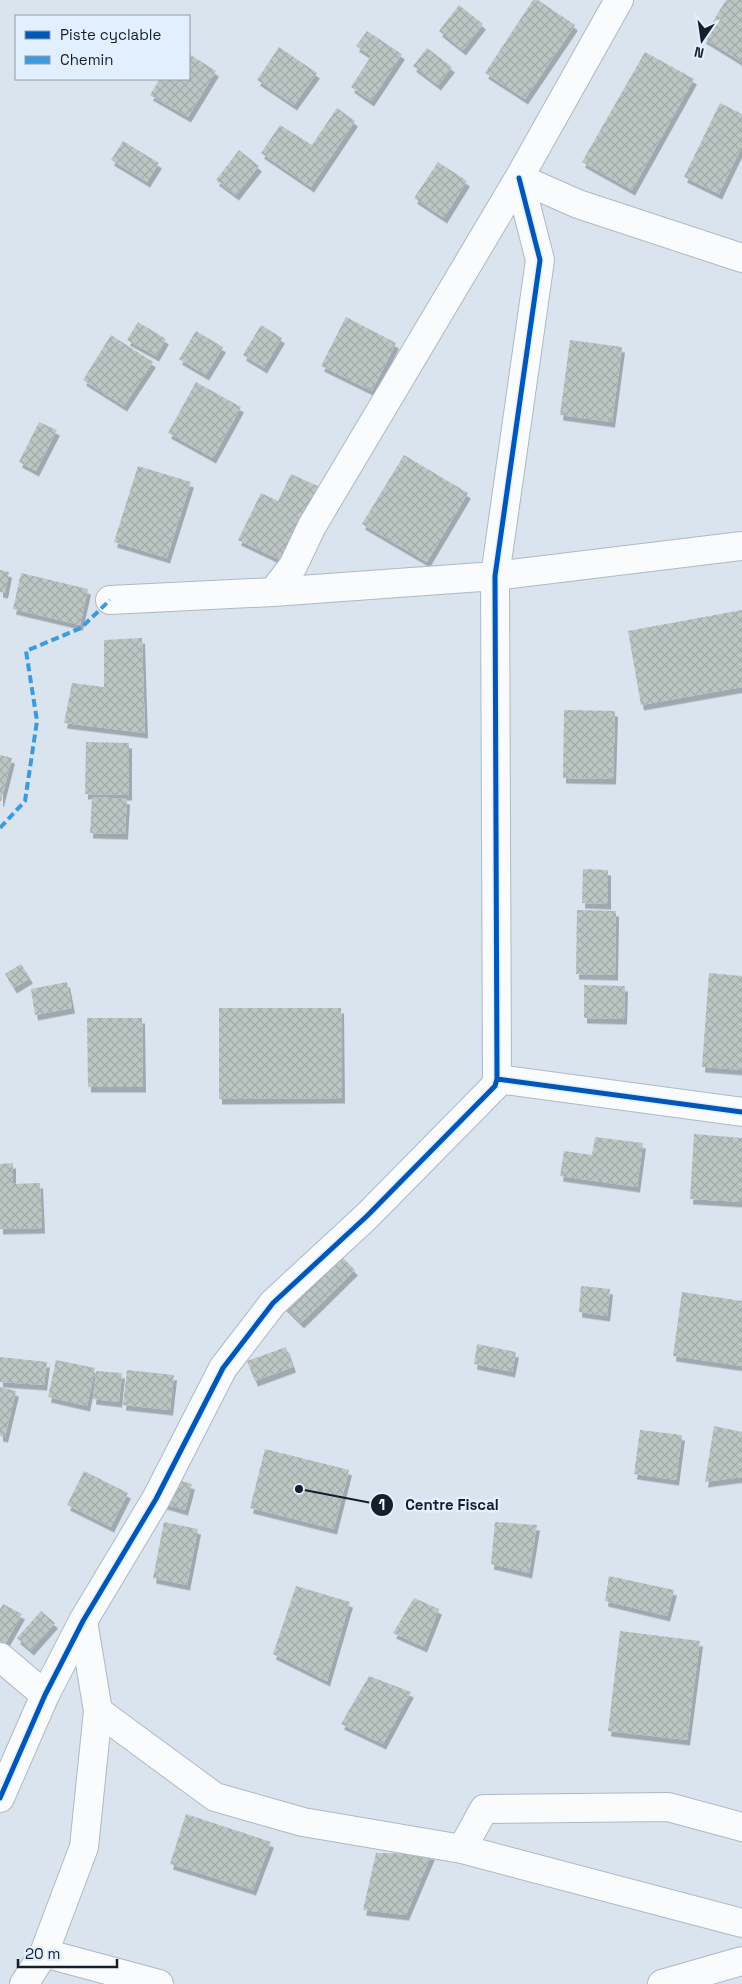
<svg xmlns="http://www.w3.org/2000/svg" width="742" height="1984" font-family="'Space Grotesk',sans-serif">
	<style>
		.building { fill: url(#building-cross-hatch); filter: url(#shadow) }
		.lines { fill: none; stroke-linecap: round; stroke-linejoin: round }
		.minor-casing { stroke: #aeb9c4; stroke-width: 30 }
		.minor { stroke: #f9fbfd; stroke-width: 28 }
		.quiet { stroke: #3b9be1; stroke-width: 4; stroke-dasharray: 8 4; stroke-linecap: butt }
		.cycleway-casing { stroke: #e2effe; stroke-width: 8 }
		.cycleway { stroke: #0057b8; stroke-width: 5 }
		.leader { fill: none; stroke: #131f2c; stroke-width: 2 }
		.callout-dot { fill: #131f2c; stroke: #e2effe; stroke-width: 2 }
		.mark-label { font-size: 15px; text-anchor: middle; font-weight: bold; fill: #fff }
		.callout-label { font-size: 15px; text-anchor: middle; font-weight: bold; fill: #131f2c; stroke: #e2effe; stroke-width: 5; stroke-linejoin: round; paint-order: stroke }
	</style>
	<defs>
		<pattern id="building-cross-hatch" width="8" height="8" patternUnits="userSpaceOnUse" patternTransform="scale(1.25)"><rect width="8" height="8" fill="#bcc6c3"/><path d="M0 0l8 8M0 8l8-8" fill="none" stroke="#a1aaa8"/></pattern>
		<filter id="shadow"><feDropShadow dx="3" dy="5.5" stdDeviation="0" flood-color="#0004"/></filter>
	</defs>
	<rect width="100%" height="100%" fill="#d9e4ef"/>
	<!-- building -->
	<path class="building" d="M533,0H538L575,25L525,99L485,73Z
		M726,0H742V62L703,38Z
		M459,5L483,24L463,50L439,31Z
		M367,31L402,54L371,101L351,87L371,56L356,46Z
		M279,47L317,73L294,105L257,80Z
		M427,48L452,67L438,85L413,66Z
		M645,52L694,79L632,190L582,162Z
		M189,54L216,71L188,117L150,95L160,79H189Z
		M720,103L742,114V146L719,194L684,177Z
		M337,108L355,121L311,187L261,153L280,125L312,145Z
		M123,141L159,163L147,182L111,160Z
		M239,150L259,166L236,195L216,180Z
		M438,162L467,181L444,218L414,198Z
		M346,317L396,343L372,391L321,366Z
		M138,322L166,339L156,356L127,340Z
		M261,325L282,338L264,368L243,355Z
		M196,331L223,347L206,375L179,359Z
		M111,335L153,362L124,406L83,380Z
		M570,340L622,347L612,422L560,415Z
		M196,382L241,407L213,458L168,433Z
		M39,422L57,430L36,471L19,462Z
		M404,455L468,493L427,562L362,524Z
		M138,466L191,482L167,558L114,542Z
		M291,474L320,487L293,566L238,540L261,493L278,501Z
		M0,570L9,572L5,593L0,592Z
		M21,573L88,589L80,625L13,609Z
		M742,610V687L641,705L628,631Z
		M142,638L145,733L64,723L72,683L104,687V640Z
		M564,710L615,711L613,779L563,778Z
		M86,742L129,743V795L85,794Z
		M0,755L12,758L1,801H0Z
		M92,797L127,799L125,834L90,833Z
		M583,869L608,870V904L582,903Z
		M577,910L616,911L615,975L576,974Z
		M21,964L30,978L14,988L5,974Z
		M709,973L742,976V1070L702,1067Z
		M67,982L72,1008L35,1015L31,989Z
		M584,985L625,986L624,1019L584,1018Z
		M219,1008H341L342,1098L219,1099Z
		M87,1018H142L143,1087H88Z
		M694,1134L742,1138V1202L690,1199Z
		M595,1137L643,1143L637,1187L560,1176L564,1151L592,1155Z
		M13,1163V1184L40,1183L42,1228L0,1229V1164Z
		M336,1251L355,1270L301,1323L282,1304Z
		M581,1286L610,1289L607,1316L579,1312Z
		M682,1292L742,1301V1366L673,1356Z
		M477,1344L516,1352L512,1372L474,1364Z
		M286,1347L293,1367L255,1381L247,1361Z
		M0,1357L47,1362L44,1385L0,1382Z
		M56,1360L95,1368L87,1406L48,1397Z
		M127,1370L174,1375L170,1410L123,1405Z
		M96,1371L122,1373L119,1402L93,1399Z
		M0,1387L16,1391L5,1437L0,1436Z
		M714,1426L742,1432V1477L705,1482Z
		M640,1430L682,1435L676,1480L634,1474Z
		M265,1449L349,1470L334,1529L250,1508Z
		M84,1471L128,1493L111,1527L67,1505Z
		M171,1478L192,1484L185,1510L164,1504Z
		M164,1522L198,1529L187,1585L153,1578Z
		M495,1522L537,1525L529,1573L491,1564Z
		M609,1576L674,1590L667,1616L605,1601Z
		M296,1586L350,1602L327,1681L273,1654Z
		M414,1598L439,1609L424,1647L393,1633Z
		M3,1604L22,1614L5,1644L0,1641V1609Z
		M41,1611L55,1623L31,1650L17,1638Z
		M620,1631L700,1641L687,1740L608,1731Z
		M369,1676L411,1692L383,1744L341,1724Z
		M186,1814L271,1842L253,1890L170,1864Z
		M376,1853L432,1854L406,1915L363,1910Z"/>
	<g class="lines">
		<defs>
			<path id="minor" d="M519,178L578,204L742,258
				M273,592L293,566L312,526L519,178L619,0
				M110,600L273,592L495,576L742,546
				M497,1079L495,576L540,260L519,178
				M0,1657L45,1695
				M98,1711L215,1797L303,1822L462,1849L742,1923
				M0,1798L45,1695L83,1621L156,1499L223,1368L273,1303L367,1216L495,1086L497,1079L742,1112
				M462,1849L484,1809L668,1807L742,1827
				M44,1953L159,1984
				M24,1984L44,1953L84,1847L98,1711L83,1621
				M662,1984L742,1961"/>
		</defs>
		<!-- minor casing -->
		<use href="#minor" class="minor-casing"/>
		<!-- minor -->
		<use href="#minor" class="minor"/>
		<!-- quiet -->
		<path class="quiet" d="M0,828L25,801L37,721L26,651L81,628L110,600"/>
		<defs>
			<path id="cycleway" d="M497,1079L495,576L540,260L519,178
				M0,1798L45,1695L83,1621L156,1499L223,1368L273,1303L367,1216L495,1086L497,1079L742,1112"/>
		</defs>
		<!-- cycleway casing -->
		<use href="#cycleway" class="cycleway-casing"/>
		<!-- cycleway -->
		<use href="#cycleway" class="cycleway"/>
	</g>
	<!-- callouts -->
	<path class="leader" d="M299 1489L382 1505"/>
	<g class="callout-dot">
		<circle cx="299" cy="1489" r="5"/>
		<circle cx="382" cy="1505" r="12"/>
	</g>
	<g class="mark-label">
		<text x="382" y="1510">1</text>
	</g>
	<g class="callout-label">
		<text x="452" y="1510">Centre Fiscal</text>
	</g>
	<!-- legend -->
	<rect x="15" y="15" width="175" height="65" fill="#e2effe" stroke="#8f9caa"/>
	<rect x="25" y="31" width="25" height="8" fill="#0057b8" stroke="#8f9caa"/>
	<text x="60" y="40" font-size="15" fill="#131f2c">Piste cyclable</text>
	<rect x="25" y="56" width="25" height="8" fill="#3b9be1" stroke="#8f9caa"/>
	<text x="60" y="65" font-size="15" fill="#131f2c">Chemin</text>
	<!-- north arrow -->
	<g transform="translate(702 40) rotate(193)" stroke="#e2effe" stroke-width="4" paint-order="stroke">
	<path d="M0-4L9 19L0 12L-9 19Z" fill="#131f2c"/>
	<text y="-8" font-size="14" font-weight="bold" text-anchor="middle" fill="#131f2c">N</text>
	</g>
	<!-- scale -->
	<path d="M18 1959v8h99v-8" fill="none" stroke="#131f2c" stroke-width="2.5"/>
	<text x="25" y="1959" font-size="15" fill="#131f2c" stroke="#e2effe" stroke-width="4" paint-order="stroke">20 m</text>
</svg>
